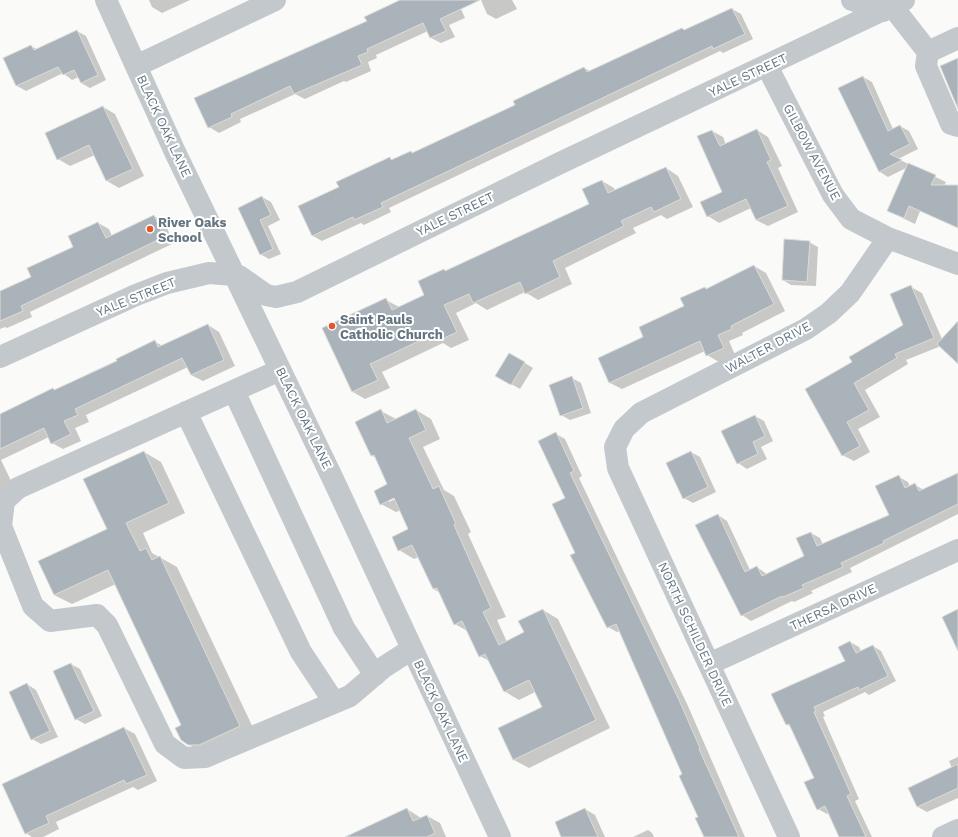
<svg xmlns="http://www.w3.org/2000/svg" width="958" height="837" font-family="'Work Sans',sans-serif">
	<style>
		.shadow { fill: #0003; fill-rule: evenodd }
		.building { fill: #aab3b9; stroke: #dcdcda }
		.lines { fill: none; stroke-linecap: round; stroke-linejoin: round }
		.minor { stroke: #c3c8cc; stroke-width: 22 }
		.poi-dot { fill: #e4572e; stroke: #fff; stroke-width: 1.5 }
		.labels { text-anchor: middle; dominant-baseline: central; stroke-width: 4; stroke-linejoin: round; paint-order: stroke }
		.street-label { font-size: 13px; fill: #657683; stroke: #fff }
		.poi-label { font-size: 13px; font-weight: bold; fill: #657683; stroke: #fff; text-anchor: start }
	</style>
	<rect width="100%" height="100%" fill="#fafaf8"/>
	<!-- shadow -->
	<path class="shadow" d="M149,0H190L162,13L152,7Z
		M403,0H457L465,18L449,25L455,37L441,43L431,38L428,31L376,55L377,58L368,62L371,71L346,82L344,81L305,99L295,94L240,119L241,122L219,133L209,127Z
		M481,0H512L517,9L496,19L487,14Z
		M732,9L741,14L753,39L723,53L720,51L389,208L391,212L364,225L361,223L322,241L313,236L299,206L340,187L389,158L393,160L411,152L413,153L516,105L584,68L590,71L682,29L685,31Z
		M77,31L86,36L106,80L90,88L81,83L79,77L72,80L63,73L26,91L17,86L31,46L38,50Z
		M863,77L872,82L893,129L900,126L909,131L918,149L898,159L946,182L944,186H958V228L920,211L915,224L888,211L908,167L888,177L880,172Z
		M103,107L115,114L144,176L119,188L107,181L95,155L70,166L58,159Z
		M757,130L768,137L782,166L778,168L798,212L768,226L756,220L751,208L719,223L708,216L724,192L712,131L723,137L726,145Z
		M666,168L678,176L693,207L667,219L661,215L633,228L636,233L565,268L572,284L538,300L525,292L487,310L476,303L456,313L469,340L451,348L443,343L382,372L390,388L365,399L353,392L386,300L399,307L426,295L444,270L446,272L590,204L602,181L614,188L615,191Z
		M262,197L271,202L280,220L268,226L281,254L269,259L260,254L239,208Z
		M154,216L164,222L174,243L30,312L32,317L7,328L5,327L0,329V292L33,277L75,247L98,223L109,229L112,236Z
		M809,242L818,247L816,286L791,285L783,280Z
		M754,266L766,273L785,311L742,333L743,335L729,341L735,355L719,362L707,355L705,351L622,389L610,383L599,358L644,337L685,307L705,289L707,290Z
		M911,287L922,293L942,339L958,323V362L941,346L906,360L908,364L865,390L880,417L858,429L870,452L854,461L842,455L853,363L904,326Z
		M208,325L219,332L235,366L203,381L191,375L188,367L86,415L89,422L75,428L81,441L63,449L52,443L49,437L1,460L14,487L0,493V415L53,389L55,390L155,342L163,346Z
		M510,354L533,368L520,389L497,376Z
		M572,378L581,383L591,413L570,420L561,415Z
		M416,410L431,419L440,439L423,447L444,490L454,496L471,532L468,534L506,617L497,620L507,642L525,633L543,610L558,619L610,728L529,768L514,760L499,728L543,707L535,692L519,700L504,691L491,662L480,656L469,632L455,624L440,593L434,589L419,557L414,559L399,550L410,529L401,510L396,512L381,504L389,485L376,458L371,455L381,411L396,419ZM398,495L399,497L389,502V500Z
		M755,416L764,421L773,441L761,447L767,459L747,469L738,463Z
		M556,434L565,439L582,476L579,478L688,706L745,837H705L683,775L620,631L617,632L608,627L576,553Z
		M144,452L161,462L185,513L143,533L152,553L177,567L257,736L206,755L188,744L183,726L116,584L72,604L54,595L108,530Z
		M691,452L700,457L716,492L693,503L684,498Z
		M958,475V514L850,568L852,572L811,591L813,593L794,602L792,601L751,621L742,615L718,515L727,521L750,570L757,567L768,575L806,557L811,533L820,538L823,545L890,515L899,477L908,482L910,487L915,485L924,490Z
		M850,642L859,647L861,651L873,646L881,651L896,681L869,695L865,692L823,712L825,716L823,717L859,799L855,801L872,837H840L829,813L827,814L818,809L815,778L791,727L786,724L846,662Z
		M71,664L80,669L102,716L85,724L76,719Z
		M27,684L36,690L58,737L41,744L32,739Z
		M124,728L135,734L157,781L138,790L133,787L56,822L59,829L43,837H32L26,833Z
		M958,757V798L927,812L918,807L909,788L952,768L949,761Z
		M407,809L421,818L427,816L440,823L446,837H349Z
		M585,809L595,815L605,837H563Z
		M648,830L652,833L654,837H633Z"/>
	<!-- building -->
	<path class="building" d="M400,0H480L440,19L446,31L430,38L423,23L367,49L368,52L358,56L362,65L294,94L290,86L231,114L232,117L208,128L194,98L367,21L364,17Z
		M732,8L745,34L713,49L712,46L381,203L383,207L354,220L353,217L312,236L298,206L339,187L336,182L390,157L391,160L411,151L412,153L515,105L513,101L584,67L587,72L682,28L684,30Z
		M77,30L98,75L81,83L74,70L63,75L58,67L16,86L3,58L31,45L34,50Z
		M958,58V109L940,66Z
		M863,76L888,131L900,125L910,144L890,154L902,160L879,172L838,88Z
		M103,106L133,169L106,181L89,145L57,160L45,133Z
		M757,129L771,160L767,162L788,206L756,220L746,199L707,217L700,202L722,192L697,136L712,130L720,146Z
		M908,163L936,175L931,185H958V228L909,206L904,218L887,211Z
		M666,167L681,199L654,212L651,207L621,221L624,226L553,261L560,277L525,294L520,282L473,303L469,294L444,305L457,332L438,341L434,334L370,364L378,380L352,392L322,328L386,298L392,310L424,295L418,281L444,269L445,271L589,204L582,189L602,180L608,193Z
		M262,196L271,215L260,220L273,249L260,255L238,208Z
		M154,215L164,237L21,306L23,311L0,321V291L31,277L27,268L73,247L68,236L98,222L106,238Z
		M784,239L810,241L807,282L782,280Z
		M754,265L774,304L731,326L732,329L718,335L724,348L706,356L700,341L609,383L598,358L643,337L639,327L684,306L680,298L705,287L706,289Z
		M911,285L934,338L895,354L897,358L854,383L869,410L847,422L860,446L842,456L805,389L852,362L849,357L903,325L890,294Z
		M958,321V364L937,344Z
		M208,324L224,360L191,375L182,358L75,409L78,415L64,421L71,434L51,444L44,428L0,449V414L53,388L54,390L117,361L116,359L155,340L158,347Z
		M509,353L525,362L511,385L495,376Z
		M572,376L583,408L560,416L549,385Z
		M381,409L387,423L416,409L426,430L409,438L433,489L439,486L456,524L454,525L491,608L483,612L499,645L524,632L518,621L543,609L596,720L513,760L498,728L542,707L529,680L504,692L485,654L479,657L462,621L454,625L437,588L433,589L412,545L398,551L392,537L408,529L394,498L380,505L374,491L387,484L374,455L371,456L355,422Z
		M755,415L765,436L753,442L758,454L737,464L721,431Z
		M556,432L574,471L570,473L679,700L700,748L699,749L739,837H704L695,818L698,817L679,776L682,774L616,624L607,628L570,555L575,553L552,504L565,498L538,441Z
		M144,451L169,503L126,523L140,551L146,548L152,560L160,556L240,726L199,745H188L181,740L175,728L181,725L108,570L54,595L38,561L107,529L83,479Z
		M691,451L708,487L683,499L666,463Z
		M958,473V504L883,541L884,543L841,563L843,567L802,585L804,588L783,597L782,596L741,616L695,525L718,514L745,572L757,566L762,576L804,556L796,538L811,532L817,546L889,515L875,486L899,475L905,488L915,483L919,491Z
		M958,609V651L942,617Z
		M850,641L856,653L873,645L888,676L859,690L858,687L814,707L816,711L814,712L851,794L847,796L866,837H839L825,806L817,810L804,782L814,778L789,724L786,725L771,694L845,661L838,647Z
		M71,663L94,711L75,720L53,671Z
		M27,683L50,731L31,740L9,692Z
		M124,727L147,775L126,784L124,780L46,816L49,823L25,834L2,784Z
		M958,764V788L917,807L908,788Z
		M407,808L413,821L427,815L435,833L427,837H345Z
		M585,808L598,837H561L555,822Z"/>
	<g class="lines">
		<!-- minor -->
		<path class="minor" d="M106,0L175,152L332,477L500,837
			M852,0L883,11
			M892,6L928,52
			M958,38L928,52L926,66L951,124L958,126
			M136,66L275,0
			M767,66L833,195L851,219L888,238L958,264
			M0,357L136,295L167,283L209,273L234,275L239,276L266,295L276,297L297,292L558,164L904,0
			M280,370L18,488L4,501L1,526L33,606L50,621L97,615L107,625L165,744L184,758L205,757L350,696L384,667L412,649
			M234,391L344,628L375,675
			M186,412L301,652L334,702
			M709,664L958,550
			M789,837L618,468L615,447L624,429L641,413L806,329L829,313L850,293L888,238
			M943,837L958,830"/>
	</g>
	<!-- markers -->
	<g class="poi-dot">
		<circle cx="150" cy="229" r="4"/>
		<circle cx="332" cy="326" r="4"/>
	</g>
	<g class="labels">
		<!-- street labels -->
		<g class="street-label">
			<text transform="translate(748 75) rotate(-25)">YALE STREET</text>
			<text transform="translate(164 126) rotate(65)">BLACK OAK LANE</text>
			<text transform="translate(812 152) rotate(62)">GILBOW AVENUE</text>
			<text transform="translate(455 214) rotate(-26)">YALE STREET</text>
			<text transform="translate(136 297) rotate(-22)">YALE STREET</text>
			<text transform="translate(768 347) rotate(-28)">WALTER DRIVE</text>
			<text transform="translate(304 418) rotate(64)">BLACK OAK LANE</text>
			<text transform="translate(833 607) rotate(-25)">THERSA DRIVE</text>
			<text transform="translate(695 634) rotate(65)">NORTH SCHILDER DRIVE</text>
			<text transform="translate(441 711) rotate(65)">BLACK OAK LANE</text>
		</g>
		<!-- poi labels -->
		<g class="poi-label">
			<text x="158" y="222">River Oaks<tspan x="158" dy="15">School</tspan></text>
			<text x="340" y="319">Saint Pauls<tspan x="340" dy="15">Catholic Church</tspan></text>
		</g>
	</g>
</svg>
